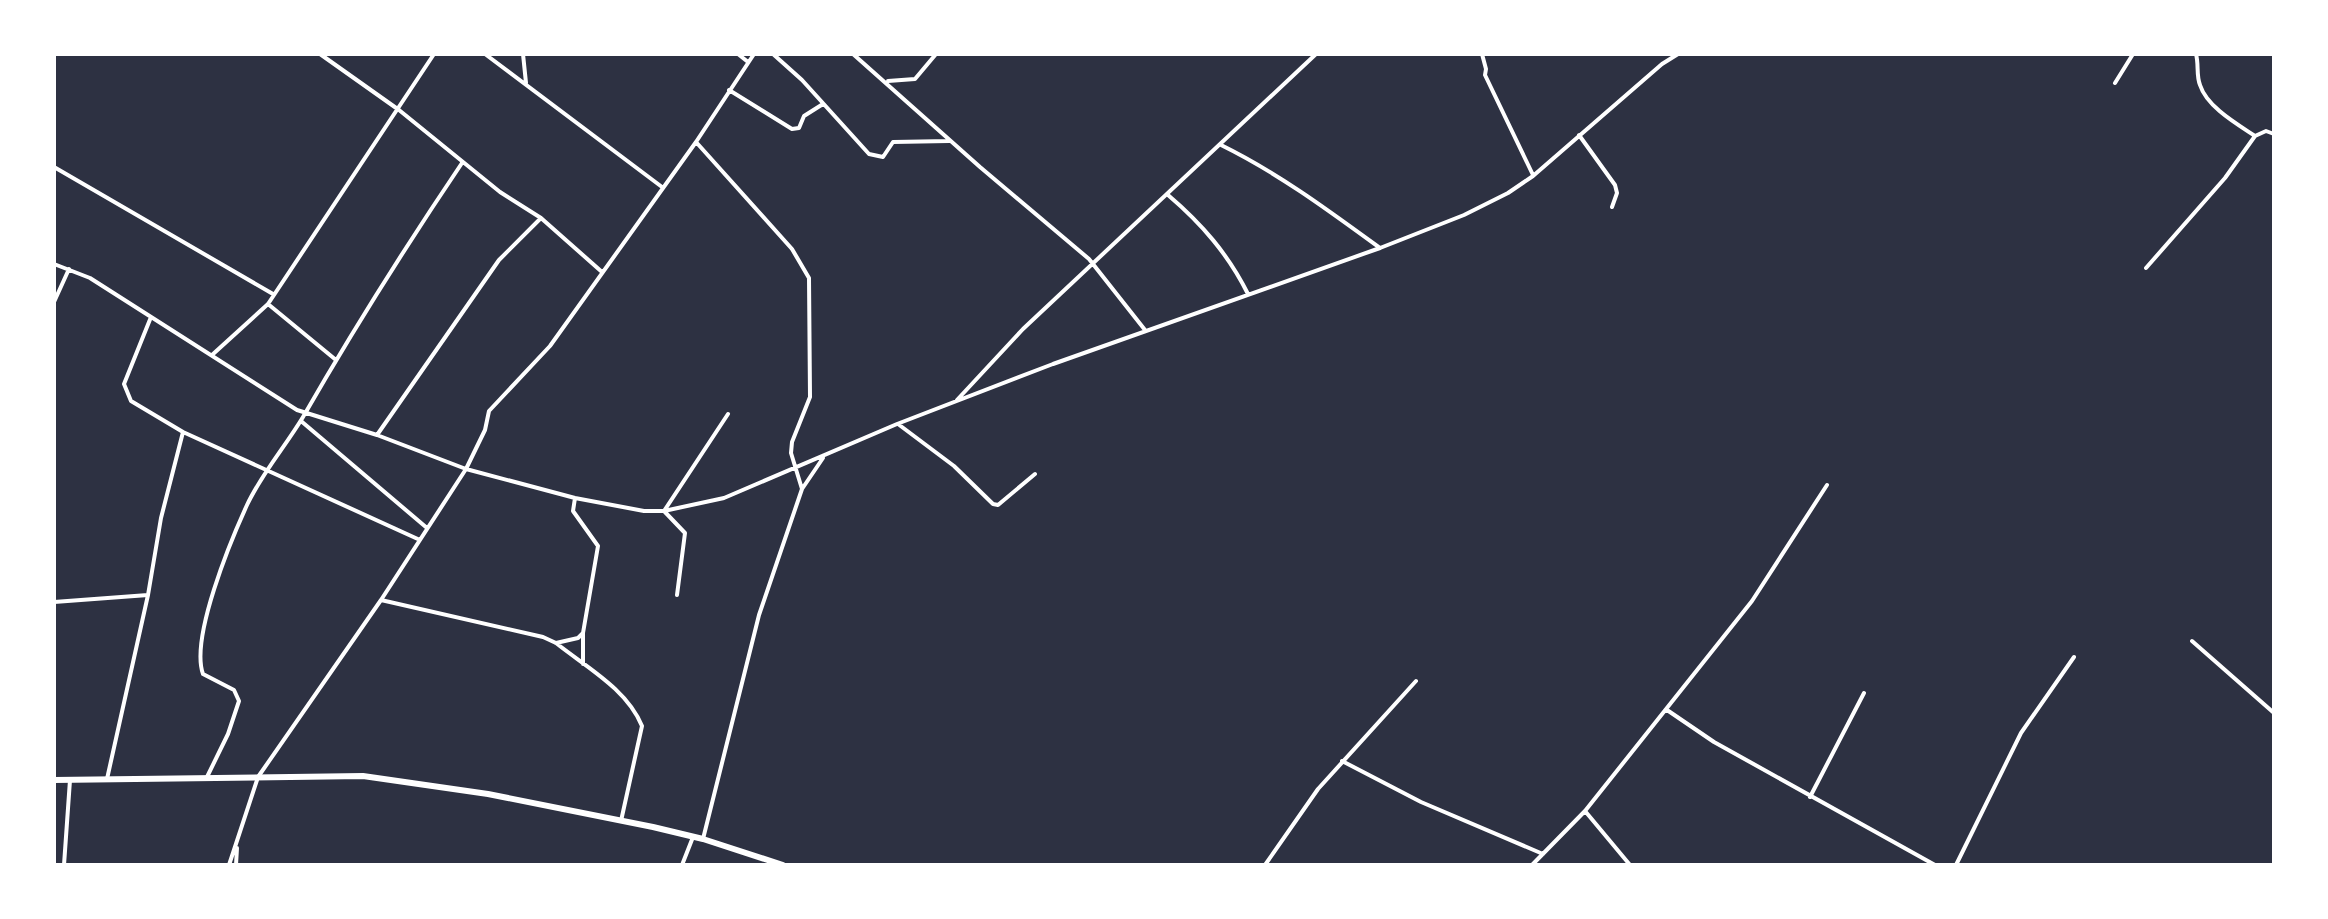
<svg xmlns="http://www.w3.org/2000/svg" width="2328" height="919" font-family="Spectral,serif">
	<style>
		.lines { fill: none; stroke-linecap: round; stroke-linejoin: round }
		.minor { stroke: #fff; stroke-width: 4 }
		.secondary { stroke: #fff; stroke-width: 6 }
	</style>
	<rect width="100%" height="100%" fill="#2d3142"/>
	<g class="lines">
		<!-- minor -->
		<path class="minor" d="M320,54L399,110L500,192L541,218L602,272
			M485,54L662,187
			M523,54L526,83
			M738,54L748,62
			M773,54L802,80L869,154L883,157L893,142L949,141
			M853,54L980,167L1089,259L1145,330
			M1482,54L1486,69L1485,75L1533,175
			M2196,54C2199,65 2196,75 2200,85C2207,107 2237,124 2255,136
			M888,81L915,79L936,54
			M2115,83L2133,54
			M729,90L792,129L799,128L804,116L823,104
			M1579,135L1615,185L1617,193L1612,207
			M696,142L792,249L809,278L810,397L792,442L791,453L802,489
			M1221,145C1278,173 1328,210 1380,248
			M54,167L273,294
			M1168,195C1202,224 1228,254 1248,294
			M54,264L90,278L297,410L377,435L466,469L575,498L644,511H664L724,498L897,424L1053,364L1380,248L1464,215L1508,193L1533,176L1662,64L1678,54
			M2146,268L2225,178L2255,136L2266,131L2274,134
			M54,302L69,269
			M268,304L336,360
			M151,317L124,384L131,401L183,432L420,540
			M212,355L268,304L434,54
			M957,400L1023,329L1316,54
			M301,421L427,528
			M898,424L954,466L993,504L998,505L1035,474
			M377,435L499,260L541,218
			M575,498L573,511L598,546L583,633V664
			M677,595L685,533L664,511L728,414
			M381,600L543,637L556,643C586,667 627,689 642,726L621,821
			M54,602L148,595
			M2192,641L2274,713
			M556,643L578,638L583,633
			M1667,710L1714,742L1935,865
			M1342,761L1421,802L1543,854
			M107,779L148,595L161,518L183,432
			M206,779L228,734L239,701L234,690L203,674C190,638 231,540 247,505C262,473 285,447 303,417C353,330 406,246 462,163
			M1810,797L1864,693
			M1585,811L1630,865
			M703,839L759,615L802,489L823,458
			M64,865L70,780
			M229,865L258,777L381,600L466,469L485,430L489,411L550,346L696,142L754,54
			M236,865L237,848
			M682,865L693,837
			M1265,865L1318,789L1416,681
			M1532,865L1585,811L1752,601L1827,485
			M1956,865L2021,733L2074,657"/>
		<!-- secondary -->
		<path class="secondary" d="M54,780L363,776L488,794L653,827L703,839L783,865"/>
	</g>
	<!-- border -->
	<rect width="2328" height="919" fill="none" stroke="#ffffff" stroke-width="112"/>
</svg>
